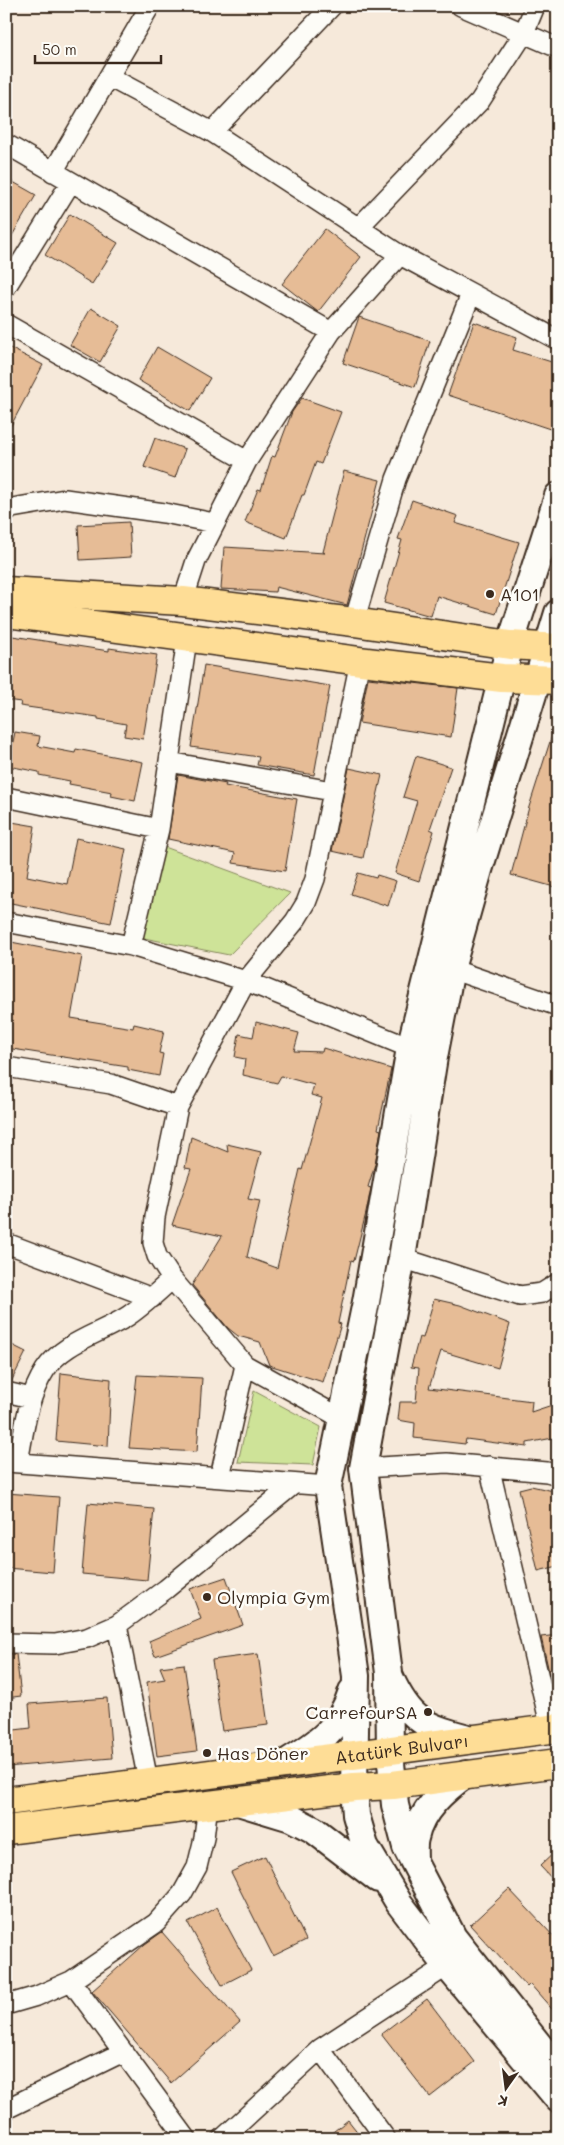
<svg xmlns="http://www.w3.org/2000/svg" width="564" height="2145" font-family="Mali,sans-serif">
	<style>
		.green { fill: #cee398; stroke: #84865b }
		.building { fill: #e6bc96; stroke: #3b2a1e }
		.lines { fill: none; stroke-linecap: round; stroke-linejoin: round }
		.street-casing { stroke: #3b2a1e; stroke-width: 22 }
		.secondary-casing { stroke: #3b2a1e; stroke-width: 30 }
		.primary-casing { stroke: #3b2a1e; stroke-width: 31 }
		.street { stroke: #fdfcf7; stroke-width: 19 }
		.secondary { stroke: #fdfcf7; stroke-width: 26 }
		.primary { stroke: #fedd96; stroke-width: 28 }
		.poi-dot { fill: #3b2a1e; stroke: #fdfcf7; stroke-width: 2 }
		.labels { text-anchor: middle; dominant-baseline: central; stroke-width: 5; stroke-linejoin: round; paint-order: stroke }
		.poi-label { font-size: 18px; fill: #3b2a1e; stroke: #fdfcf7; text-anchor: start }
		.street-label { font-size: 18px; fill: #3b2a1e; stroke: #fdfcf7 }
	</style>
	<rect width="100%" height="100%" fill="#f6e9da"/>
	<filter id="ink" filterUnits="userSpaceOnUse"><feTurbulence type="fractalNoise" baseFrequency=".02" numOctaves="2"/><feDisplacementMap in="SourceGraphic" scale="10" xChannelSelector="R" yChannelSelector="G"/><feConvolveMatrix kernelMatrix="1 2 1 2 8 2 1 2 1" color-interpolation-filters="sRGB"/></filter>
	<g filter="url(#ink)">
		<!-- green -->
		<path class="green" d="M162,846L290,893L229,955L139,937Z
			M254,1391L321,1427L313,1465L238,1462Z"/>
		<!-- building -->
		<path class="building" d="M6,178L36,195L6,246Z
			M70,214L118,243L92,284L45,255Z
			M325,229L361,257L318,312L282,284Z
			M91,308L121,326L100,362L70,345Z
			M359,317L430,341L415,387L343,363Z
			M474,322L517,337L513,350L558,364V424L556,431L448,395Z
			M6,346L43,365L6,435Z
			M157,347L210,378L190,411L138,380Z
			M302,398L341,412L321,464L316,462L304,495H302L286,538L245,522L258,489L261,490L272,456L275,457L292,412Z
			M155,438L185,449L175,478L144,467Z
			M344,471L380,480L347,605L276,587L275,592L221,589L224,547L325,553L323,552Z
			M412,500L458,516L455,523L519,542L496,614L437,596L431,616L384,603L402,540L398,539Z
			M129,522L131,557L80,560L78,525Z
			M6,635L109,651V648L157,655L143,739L124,736L126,724L98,719V717L20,706L21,702L6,700Z
			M204,665L330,686L314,775L257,765L259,757L191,747Z
			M368,678L458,688L451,737L359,723Z
			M555,726L558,727V888L511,875L529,807Z
			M15,732L40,736L38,746L75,753L76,749L143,762L135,801L111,796L112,792L69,784L70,781L39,775V772L8,766Z
			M416,756L451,767L430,829L434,831L419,881L395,873L417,801L403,797Z
			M349,768L382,775L363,858L332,851Z
			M178,775L226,784L225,786L297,799L285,871L233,863L235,853L168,839Z
			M6,821L35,826L27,876L67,884L76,838L126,849L111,923L6,902Z
			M358,873L376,878L377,875L396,881L388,906L351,894Z
			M6,941L82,956L71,1018L133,1028L134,1024L164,1031L159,1053L163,1054L159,1076L128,1070V1067L6,1048Z
			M256,1022L299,1033L294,1051L322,1052L323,1048L391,1069L378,1129L381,1130L375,1164L368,1187L371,1188L366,1213L354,1261L351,1260L338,1323L341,1324L323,1382L269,1365L260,1342L238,1336L228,1328L192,1285L222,1236L172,1225L191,1169L185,1168L191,1137L228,1152L227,1144L261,1152L248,1199L260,1201L247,1257L277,1268L300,1169L302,1170L322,1098L311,1095L314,1085L281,1076L277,1083L243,1075L245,1059L235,1057L239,1034L253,1037Z
			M434,1299L460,1305L510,1324L498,1368L441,1351L429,1388L532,1401L531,1412L558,1403V1437L527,1443V1447L466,1439L465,1444L414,1438L415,1423L398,1420L400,1402H416L419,1368L411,1367L419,1337L423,1338Z
			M6,1342L26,1352L11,1382L6,1381Z
			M61,1373L111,1379L108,1446L56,1441Z
			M137,1375L202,1378L197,1452L129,1448Z
			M531,1486L558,1492V1520L553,1521L558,1540V1566L538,1571L519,1489Z
			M6,1493L59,1497L53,1572L6,1568Z
			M88,1503L154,1509L147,1580L82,1574Z
			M226,1577L243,1625L155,1656L149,1641L201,1619L190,1589Z
			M558,1635V1701L556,1702L541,1637Z
			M6,1654H16L21,1696L6,1698Z
			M258,1654L268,1725L222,1731L212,1660Z
			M184,1664L197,1751L157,1756L147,1682L165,1679L160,1667Z
			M107,1698L112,1758L6,1767V1731L31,1728L29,1704Z
			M558,1849V1885L540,1866Z
			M265,1856L306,1940L273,1956L231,1872Z
			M509,1889L558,1941V2016L530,1984L527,1987L470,1925Z
			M217,1907L251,1970L222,1985L188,1923Z
			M162,1932L240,2022L171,2083L92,1991L145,1944Z
			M427,1999L475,2062L430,2097L381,2034Z
			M348,2120L363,2139H324Z"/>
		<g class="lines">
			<defs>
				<path id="street" d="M461,6L558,48
					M109,77L212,132L400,255L558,340
					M212,132L332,6
					M6,144L331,332
					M53,172L150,6
					M358,228L480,101L524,33L535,6
					M6,287L71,182
					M6,324L247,461
					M6,512L12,508L65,499L164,513L214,523
					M183,601L196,561L247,461L331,332L400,255
					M354,622L396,479L471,294
					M169,762L332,791
					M6,797L159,829
					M6,922L131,946L246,981L410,1048
					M131,946L159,829L187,639
					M451,969L558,1006
					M6,1067L111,1084L178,1107
					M6,1243L152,1298
					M402,1258L520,1296L542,1293L558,1283
					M6,1392L31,1398
					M341,1418L245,1365L172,1279L157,1256L153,1243L155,1217L178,1107L246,981L295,921L306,903L315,879L360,661
					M6,1462L328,1486
					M18,1462C24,1431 27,1398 45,1370C63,1342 100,1334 128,1316C144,1305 158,1292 172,1279
					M489,1466L551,1729
					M363,1468L447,1463L547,1472L558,1475
					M220,1477L245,1365
					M117,1625L148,1781
					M6,1643L55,1644L87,1638L117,1625L166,1589L294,1484
					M71,1981L187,2139
					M6,2005L37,1996L71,1981L156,1923L182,1894L197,1867L204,1838L208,1804
					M320,2049L386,2139
					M6,2109L123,2052
					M222,2139L320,2049L447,1966"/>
				<path id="secondary" d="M558,496L510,645L410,1048L366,1302L328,1486L356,1676L354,1787L356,1815L365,1846L399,1903L447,1966L558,2099
					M558,613L479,870L451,969L434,1057L402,1258L363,1468L389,1673L390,1752L395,1805L406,1847L453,1937L558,2069
					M390,1677C410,1722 426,1727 472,1739
					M284,1764C316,1744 340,1730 352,1691
					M238,1802L291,1818L314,1830L378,1879
					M414,1862C414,1854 413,1845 415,1838C421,1810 444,1790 466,1774"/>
				<g id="primary">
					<path d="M6,591L183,601L354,622L510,645L558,648"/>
					<path d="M6,613L360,661L502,678L558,680"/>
					<path id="s1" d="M6,1801L558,1728"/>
					<path d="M6,1830L354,1787L393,1785L558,1763"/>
				</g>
			</defs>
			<!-- street casing -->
			<use href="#street" class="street-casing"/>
			<!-- secondary casing -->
			<use href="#secondary" class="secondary-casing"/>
			<!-- primary casing -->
			<use href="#primary" class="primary-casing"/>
			<!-- street -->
			<use href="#street" class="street"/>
			<!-- secondary -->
			<use href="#secondary" class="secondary"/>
			<!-- primary -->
			<use href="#primary" class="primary"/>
		</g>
	</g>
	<!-- markers -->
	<g class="poi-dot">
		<circle cx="490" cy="594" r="5"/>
		<circle cx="207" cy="1597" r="5"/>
		<circle cx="428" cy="1712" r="5"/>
		<circle cx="207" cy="1753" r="5"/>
	</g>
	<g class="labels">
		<!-- poi labels -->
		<g class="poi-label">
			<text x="500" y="594">A101</text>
			<text x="217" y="1597">Olympia Gym</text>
			<text x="418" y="1712" text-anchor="end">CarrefourSA</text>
			<text x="217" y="1753">Has Döner</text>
		</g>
		<!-- street labels -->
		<g class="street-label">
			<text stroke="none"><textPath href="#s1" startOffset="399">Atatürk Bulvarı</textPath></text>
		</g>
	</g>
	<!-- margin -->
	<rect width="564" height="2145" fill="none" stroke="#fdfcf7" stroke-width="25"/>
	<rect x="12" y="12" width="539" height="2120" fill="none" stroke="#3b2a1e" stroke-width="2" filter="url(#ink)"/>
	<!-- north arrow -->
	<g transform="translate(506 2088) rotate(194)" stroke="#fdfcf7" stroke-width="4" paint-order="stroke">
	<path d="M0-4L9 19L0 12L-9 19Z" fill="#3b2a1e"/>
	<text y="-8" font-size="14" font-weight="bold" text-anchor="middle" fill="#3b2a1e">K</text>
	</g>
	<!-- scale -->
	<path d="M35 55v8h126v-8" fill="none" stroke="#3b2a1e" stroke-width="2.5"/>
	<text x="42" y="55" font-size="15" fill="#3b2a1e" stroke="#fdfcf7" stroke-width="4" paint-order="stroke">50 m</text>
</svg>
